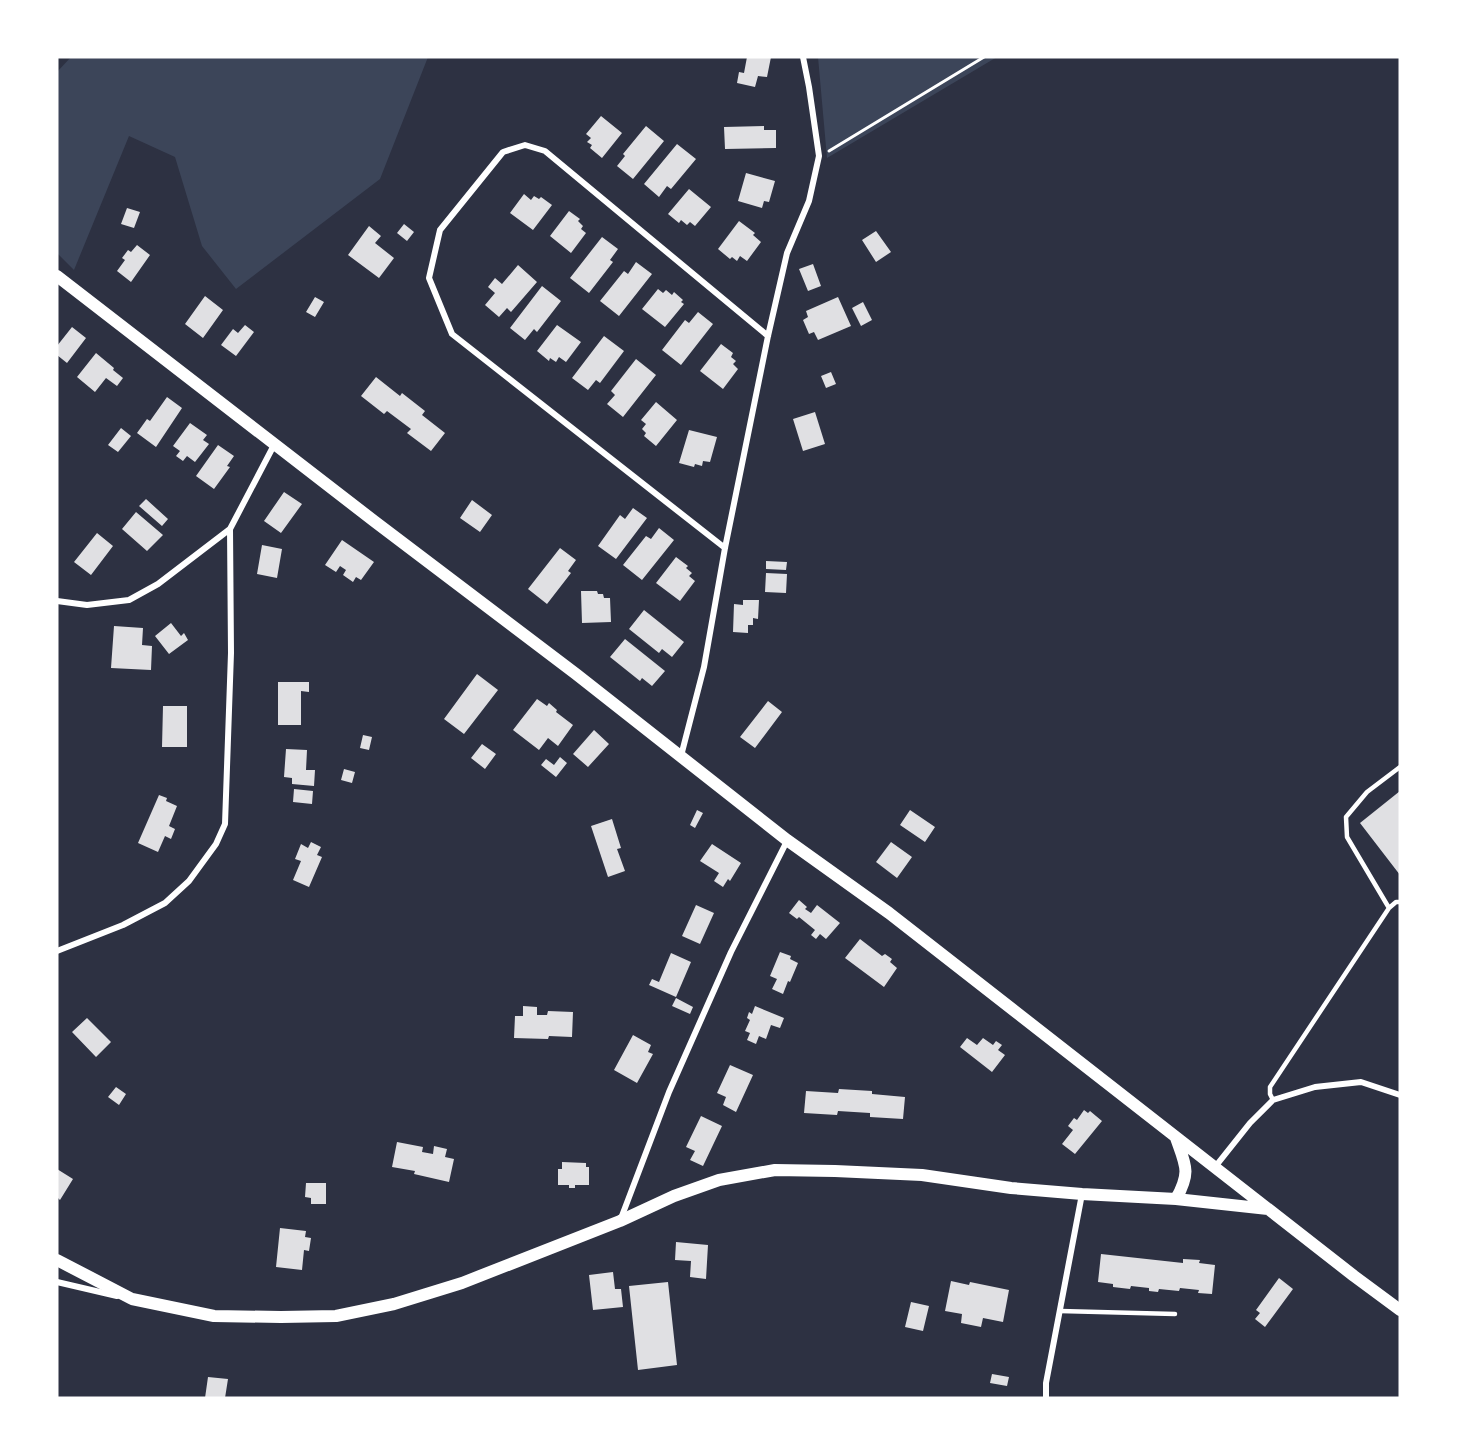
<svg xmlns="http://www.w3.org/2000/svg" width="1457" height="1455" font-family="'Archivo Narrow',sans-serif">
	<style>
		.green { fill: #3c4559 }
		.building { fill: #e0e0e3 }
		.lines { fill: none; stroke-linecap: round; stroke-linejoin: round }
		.path { stroke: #fff; stroke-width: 3 }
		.service { stroke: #fff; stroke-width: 4.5 }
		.minor { stroke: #fff; stroke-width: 6 }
		.secondary { stroke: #fff; stroke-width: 12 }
	</style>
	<rect width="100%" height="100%" fill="#2d3142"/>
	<!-- green -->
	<path class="green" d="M71,57H428L380,179L236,289L202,246L175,157L129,136L74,270L57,253V72Z
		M818,57H997L827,158Z"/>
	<!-- building -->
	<path class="building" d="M747,57H771L767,77L758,76L755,87L737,83L739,72L744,73Z
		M601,116L622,133L602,158L590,148L592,145L587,142L591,138L586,134Z
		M646,126L664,141L633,179L617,166L625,156L623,154Z
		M764,126V130H776V148L725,149L724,127Z
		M677,144L696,159L671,189L667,186L659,197L644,184Z
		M746,173L775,181L769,202L764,201L762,208L738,201Z
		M689,189L711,207L695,226L690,222L687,225L681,220L679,223L668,214Z
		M524,194L531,200L534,196L539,199L541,197L552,205L533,230L510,213Z
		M127,208L140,212L134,228L121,224Z
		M569,211L580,219L578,221L583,226L581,229L586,233L571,253L550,236Z
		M739,221L755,233L753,235L761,242L747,261L740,256L737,261L732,257L730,259L718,249Z
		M404,224L414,232L407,241L397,233Z
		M369,226L381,236L375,243L394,258L379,278L348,255Z
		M876,231L891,252L876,262L862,240Z
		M602,237L618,249L610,260L613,262L589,293L570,278Z
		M137,245L150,255L131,282L117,271L125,260L122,258L128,250L131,252Z
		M636,262L652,274L619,316L600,301L624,271L628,274Z
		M813,264L821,286L808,291L799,269Z
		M518,265L537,282L511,312L507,308L499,317L485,305L495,293L488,287L495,278L502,284Z
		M542,286L561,301L537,332L534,329L525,340L510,328Z
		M658,289L663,293L666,290L672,295L674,292L683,300L681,302L684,304L665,327L642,309Z
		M205,296L223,310L203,338L185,324Z
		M315,297L324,302L315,317L306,312Z
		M838,297L851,326L818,340L814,332L809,334L803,320L808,317L806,311Z
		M863,302L872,320L861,326L852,308Z
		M698,312L713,324L681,365L662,350L685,320L689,323Z
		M245,325L254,332L236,356L221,345L233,329L238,333Z
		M557,325L581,342L566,362L559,357L556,362L550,358L549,361L537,351Z
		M72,327L86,338L67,363L57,355V346Z
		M604,336L624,351L600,383L596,380L588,390L572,378Z
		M721,344L733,353L731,357L736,361L733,364L738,369L723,389L700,371Z
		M96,353L114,368L113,370L123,378L117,386L106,378L95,392L77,377Z
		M636,359L656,375L623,417L607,404L615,395L611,391Z
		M831,372L836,384L826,388L821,376Z
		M376,377L400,396L402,393L425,411L422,415L445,433L431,451L407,433L411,429L387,411L384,414L361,396Z
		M167,397L182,408L156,447L137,433L147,419L150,421Z
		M656,402L677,420L656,446L644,436L646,433L642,429L646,424L641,420Z
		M815,412L825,444L803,451L793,419Z
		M190,423L207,435L203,440L209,444L195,462L187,456L183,461L176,456L180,451L173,446Z
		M121,428L131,436L118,452L108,445Z
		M689,430L717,437L710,462L703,461L702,466L695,464L694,467L679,463Z
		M218,445L234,456L227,466L230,467L214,489L196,476Z
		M284,492L302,504L281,533L264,521Z
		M146,499L168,519L162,526L139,506Z
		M472,500L492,515L480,532L460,518Z
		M633,508L647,518L616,559L598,546L620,515L625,519Z
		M136,512L163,535L147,551L122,529Z
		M659,528L674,540L642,580L623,565L646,536L651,539Z
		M97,533L113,546L91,575L74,562Z
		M342,540L374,562L361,580L356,577L353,582L343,575L346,570L340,566L336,572L325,565Z
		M262,545L282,549L277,578L257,574Z
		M560,548L576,560L568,571L571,573L547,604L528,589Z
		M676,557L688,566L686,568L692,573L689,576L695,581L680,601L656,583Z
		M766,561L787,562L786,570L766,569Z
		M766,573L787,574L786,593L765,592Z
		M581,591H597L598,594H603L604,598H610L611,622L582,623Z
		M743,600H759L758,619L753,618V625H748V633L733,632L734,604L743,605Z
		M644,610L684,642L672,657L662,649L659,653L629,629Z
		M171,623L181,636L184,633L188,640L169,654L155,636Z
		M114,626L143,628L142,645L152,646L151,670L111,668Z
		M625,639L665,671L652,686L642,678L640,681L610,657Z
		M477,674L498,690L464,734L444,719Z
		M278,682H309V692L301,691V725H278Z
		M537,699L547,706L549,703L557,710L556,712L573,725L558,746L548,738L539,750L513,730Z
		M768,701L782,712L755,748L740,737Z
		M163,706H187V747H162Z
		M594,730L609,744L588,767L573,754Z
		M363,735L372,737L369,750L360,748Z
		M482,744L496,754L485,769L471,758Z
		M286,749L307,750L306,770H315L314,786L292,784V778L284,777Z
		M560,757L567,763L556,777L541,765L546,759L554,765Z
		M344,769L355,772L352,783L341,780Z
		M294,789L313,791L312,804L293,802Z
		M1400,791V875L1360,823Z
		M159,795L167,798L166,801L177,806L169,826L175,829L171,839L165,836L158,852L138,843Z
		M697,810L703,813L695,828L690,825Z
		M910,810L935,827L925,842L900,825Z
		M612,819L621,848L617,849L625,871L608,877L591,826Z
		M311,842L321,847L317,855L322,857L309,887L293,880L301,861L295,859L301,844L308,848Z
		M891,842L912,857L897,878L876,862Z
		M712,844L741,863L730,881L728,879L723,887L714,881L719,873L700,861Z
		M799,900L807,907L805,909L811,913L817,905L840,923L826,939L820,934L816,939L811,935L815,930L799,917L797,919L789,913Z
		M696,905L714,913L700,944L682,936Z
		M860,939L882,956L885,954L892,959L890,962L897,968L884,987L845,958Z
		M780,952L791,956L790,959L798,963L790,982L788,981L783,994L772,989L777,979L770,976Z
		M671,953L691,962L676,997L649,985L652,979L659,982Z
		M676,998L693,1007L690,1014L672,1006Z
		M523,1006L537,1007V1015H547L548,1011L573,1012L572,1037L549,1036L548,1039L514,1038L515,1016H523Z
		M755,1006L784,1018L780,1028L771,1025L766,1039L759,1036L756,1044L747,1040L750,1033L745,1031L750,1020L747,1018L749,1012L752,1014Z
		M87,1018L111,1042L96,1057L72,1032Z
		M633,1035L651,1045L648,1052L653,1054L637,1083L614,1070Z
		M967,1038L977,1045L983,1038L993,1045L996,1041L1002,1045L998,1050L1005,1055L992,1072L960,1047Z
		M730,1065L753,1075L736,1112L723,1105L726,1097L717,1093Z
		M116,1087L126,1094L119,1105L108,1097Z
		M839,1089L872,1091V1094L905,1097L903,1119L870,1117V1113L838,1111L837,1115L804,1113L806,1091L838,1093Z
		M1084,1110L1088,1113L1090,1111L1102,1121L1075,1154L1062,1144L1073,1130L1068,1126L1074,1118L1077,1120Z
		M701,1116L722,1126L703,1166L690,1160L695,1151L686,1147Z
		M397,1142L423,1147L422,1152L433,1154L434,1146L447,1149L445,1157L454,1159L449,1182L414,1174L415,1171L392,1167Z
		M562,1162L586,1163V1167H589V1185H575V1188H569V1185H558V1169H562Z
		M57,1169L73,1179L60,1200L57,1197Z
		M306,1183H326V1204H311V1198L305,1197Z
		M280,1228L306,1231L305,1237L311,1238L309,1251L304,1250L302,1270L276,1267Z
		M676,1242L708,1245L706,1279L690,1277L691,1261L675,1260Z
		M1101,1254L1183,1263V1259L1200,1260L1199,1263L1215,1265L1212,1294L1198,1293L1199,1290L1180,1288L1179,1291L1159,1289L1158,1292L1149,1291V1288L1131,1286L1130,1289L1113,1287V1284L1098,1282Z
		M613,1272L615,1289H621L623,1307L593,1310L589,1275Z
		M1279,1278L1293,1289L1265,1327L1255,1319L1260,1313L1256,1310Z
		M951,1281L969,1285L970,1282L1009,1290L1003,1322L983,1318L981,1327L961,1323L962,1314L945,1311Z
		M668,1282L677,1365L638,1370L629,1286Z
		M911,1302L929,1306L923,1331L905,1327Z
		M992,1374L1009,1377L1007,1386L990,1383Z
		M208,1377L228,1379L225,1398H205Z"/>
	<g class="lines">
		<!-- path -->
		<path class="path" d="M829,151L984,57"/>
		<!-- service -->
		<path class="service" d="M1389,908L1347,837L1346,817L1367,792L1400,767
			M1273,1100L1270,1094V1087L1389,908L1396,902H1400
			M1060,1311L1175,1314"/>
		<!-- minor -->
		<path class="minor" d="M725,548L452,334L429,278L440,230L503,152L525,145L545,151L768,336
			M57,601L87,605L129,600L158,584L230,529
			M681,756L704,667L725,548L768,336L787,253L809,201L819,156L809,87L803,57
			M57,951L123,925L165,903L189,881L216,844L225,824L231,653L230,529L274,445
			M1215,1167L1250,1123L1273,1100L1315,1087L1361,1082L1400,1095
			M620,1221L669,1092L731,952L787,841
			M57,1282L117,1296
			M1046,1398V1383L1082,1194"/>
		<!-- secondary -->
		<path class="secondary" d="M57,276L374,521L576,674L787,840L889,913L1354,1276L1400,1310
			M1176,1199C1191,1172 1186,1166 1176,1138
			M57,1260L132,1299L214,1316L281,1317L336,1316L394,1304L462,1283L620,1221L674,1196L719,1180L775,1170L835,1171L922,1175L1011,1188L1082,1194L1176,1199L1268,1209"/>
	</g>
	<!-- border -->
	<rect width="1457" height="1455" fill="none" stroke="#ffffff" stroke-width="117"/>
</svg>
